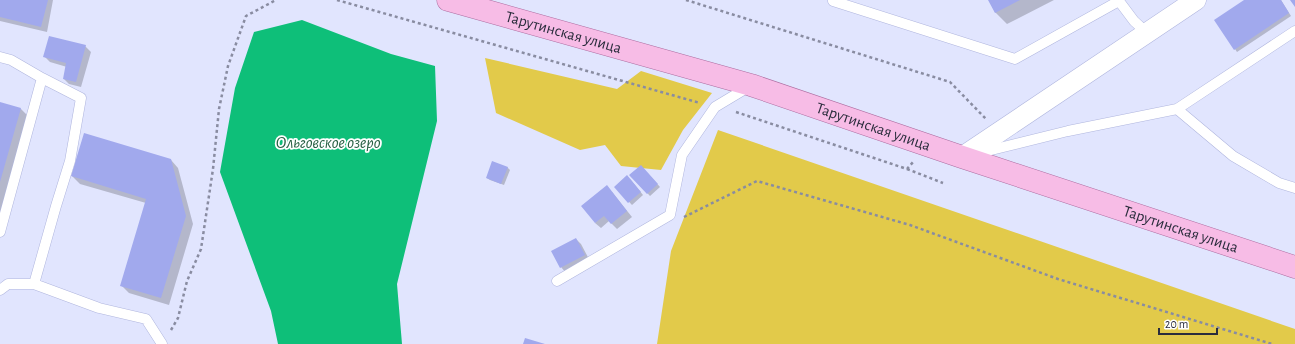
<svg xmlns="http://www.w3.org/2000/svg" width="1295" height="344" font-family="'Alegreya Sans',sans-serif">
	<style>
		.green { fill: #e2ca4a }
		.water { fill: #0ebf79 }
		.shadow { fill: #0003 }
		.building { fill: #a1a9ed }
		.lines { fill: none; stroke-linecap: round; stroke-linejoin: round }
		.service-casing { stroke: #b0b6de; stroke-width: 11 }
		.minor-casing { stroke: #b0b6de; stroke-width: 21 }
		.primary-casing { stroke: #ac6da0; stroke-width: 23 }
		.path { stroke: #898ca1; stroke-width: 2.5; stroke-dasharray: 3 3; stroke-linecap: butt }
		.service { stroke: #fff; stroke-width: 10 }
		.minor { stroke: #fff; stroke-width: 20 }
		.primary { stroke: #f7bce6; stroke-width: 22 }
		.labels { text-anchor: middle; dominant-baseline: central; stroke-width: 3.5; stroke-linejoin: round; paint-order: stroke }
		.street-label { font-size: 16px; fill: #2b2d3d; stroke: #fff }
		.water-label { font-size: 17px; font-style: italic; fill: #296144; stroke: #fff }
	</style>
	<rect width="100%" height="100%" fill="#e1e5fe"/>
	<!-- green -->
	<path class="green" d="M485,58L617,89L641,71L712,93L683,130L661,170L621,166L605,145L580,150L496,113Z
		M718,130L1295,329V344H657L671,251Z"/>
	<!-- water -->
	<path class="water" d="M302,20L391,54L435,66L437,121L397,284L402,344H278L271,311L220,172L235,88L254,32Z"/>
	<!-- shadow -->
	<path class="shadow" d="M0,0H53L47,32L0,21Z
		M989,0H1054L1007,24L995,12Z
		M1246,0H1281L1291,16L1237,52L1235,49Z
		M85,46L91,52L81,87L69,84L64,79L67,67L50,62L45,57Z
		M0,103L21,109L31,119L0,232Z
		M171,160L178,168L193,224L169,305L129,293L122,286L146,203L80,184L72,176Z
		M641,166L660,187L650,196L630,175Z
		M507,167L510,170L504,185L490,180L487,178Z
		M630,179L643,195L632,205L615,187Z
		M612,192L632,217L617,229L609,221L601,228L595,223Z
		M576,239L581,244L590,261L566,273L561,267Z"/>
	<!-- building -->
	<path class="building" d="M0,0H48L41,27L0,17Z
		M988,0H1020L995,13Z
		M1244,0H1281L1289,13L1234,50L1214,20Z
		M1290,0H1295V7Z
		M49,36L86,45L76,82L63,79L66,63L43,57Z
		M0,102L21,108L0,182Z
		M84,133L171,159L186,216L161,298L120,286L146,199L71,176Z
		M492,161L508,167L501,184L486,178Z
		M641,165L658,184L647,194L629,175Z
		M627,175L641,192L628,203L614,187Z
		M607,185L627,211L611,224L604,216L595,223L581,206Z
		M576,238L585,255L560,268L551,251Z
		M525,338L545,344H523Z"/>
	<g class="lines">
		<defs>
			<path id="service" d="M833,1L1015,59L1119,1L1118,0
				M1119,1L1134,21L1147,33
				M0,57L11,60L42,78L0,232
				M1177,109L1233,156L1279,183L1295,188
				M979,153L1068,131L1177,109L1295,31
				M557,281L670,215L682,155L715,107L750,86
				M34,284L56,206L70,161L81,98L42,78
				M0,290L8,284H34L99,308L146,319L162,344"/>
			<path id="minor" d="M962,157L1196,0"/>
			<g id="primary">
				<path id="s1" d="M448,0L751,85L962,157L1295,267"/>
			</g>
		</defs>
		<!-- service casing -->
		<use href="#service" class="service-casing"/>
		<!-- minor casing -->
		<use href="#minor" class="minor-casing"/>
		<!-- primary casing -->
		<use href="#primary" class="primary-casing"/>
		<!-- path -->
		<path class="path" d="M337,0L700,103
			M686,0L950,82L986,119
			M736,112L907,169L914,161
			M907,169L943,183
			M684,217L757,181L910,225L1058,279L1272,344
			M171,330L178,318L187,281L201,249L213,169L219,109L228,66L246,16L276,0"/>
		<!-- service -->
		<use href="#service" class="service"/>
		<!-- minor -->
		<use href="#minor" class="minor"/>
		<!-- primary -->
		<use href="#primary" class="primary"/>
	</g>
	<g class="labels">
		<!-- street labels -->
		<g class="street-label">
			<text stroke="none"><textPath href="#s1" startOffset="120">Тарутинская улица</textPath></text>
			<text stroke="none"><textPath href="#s1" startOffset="444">Тарутинская улица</textPath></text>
			<text stroke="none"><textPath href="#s1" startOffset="768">Тарутинская улица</textPath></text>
		</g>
		<!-- water labels -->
		<g class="water-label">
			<text x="328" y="142">Ольговское озеро</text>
		</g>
	</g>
	<!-- scale -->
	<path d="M1159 328v6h58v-6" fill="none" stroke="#2b2d3d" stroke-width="2"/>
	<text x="1165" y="328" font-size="12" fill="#2b2d3d" stroke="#ffffff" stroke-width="3" paint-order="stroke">20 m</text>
</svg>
